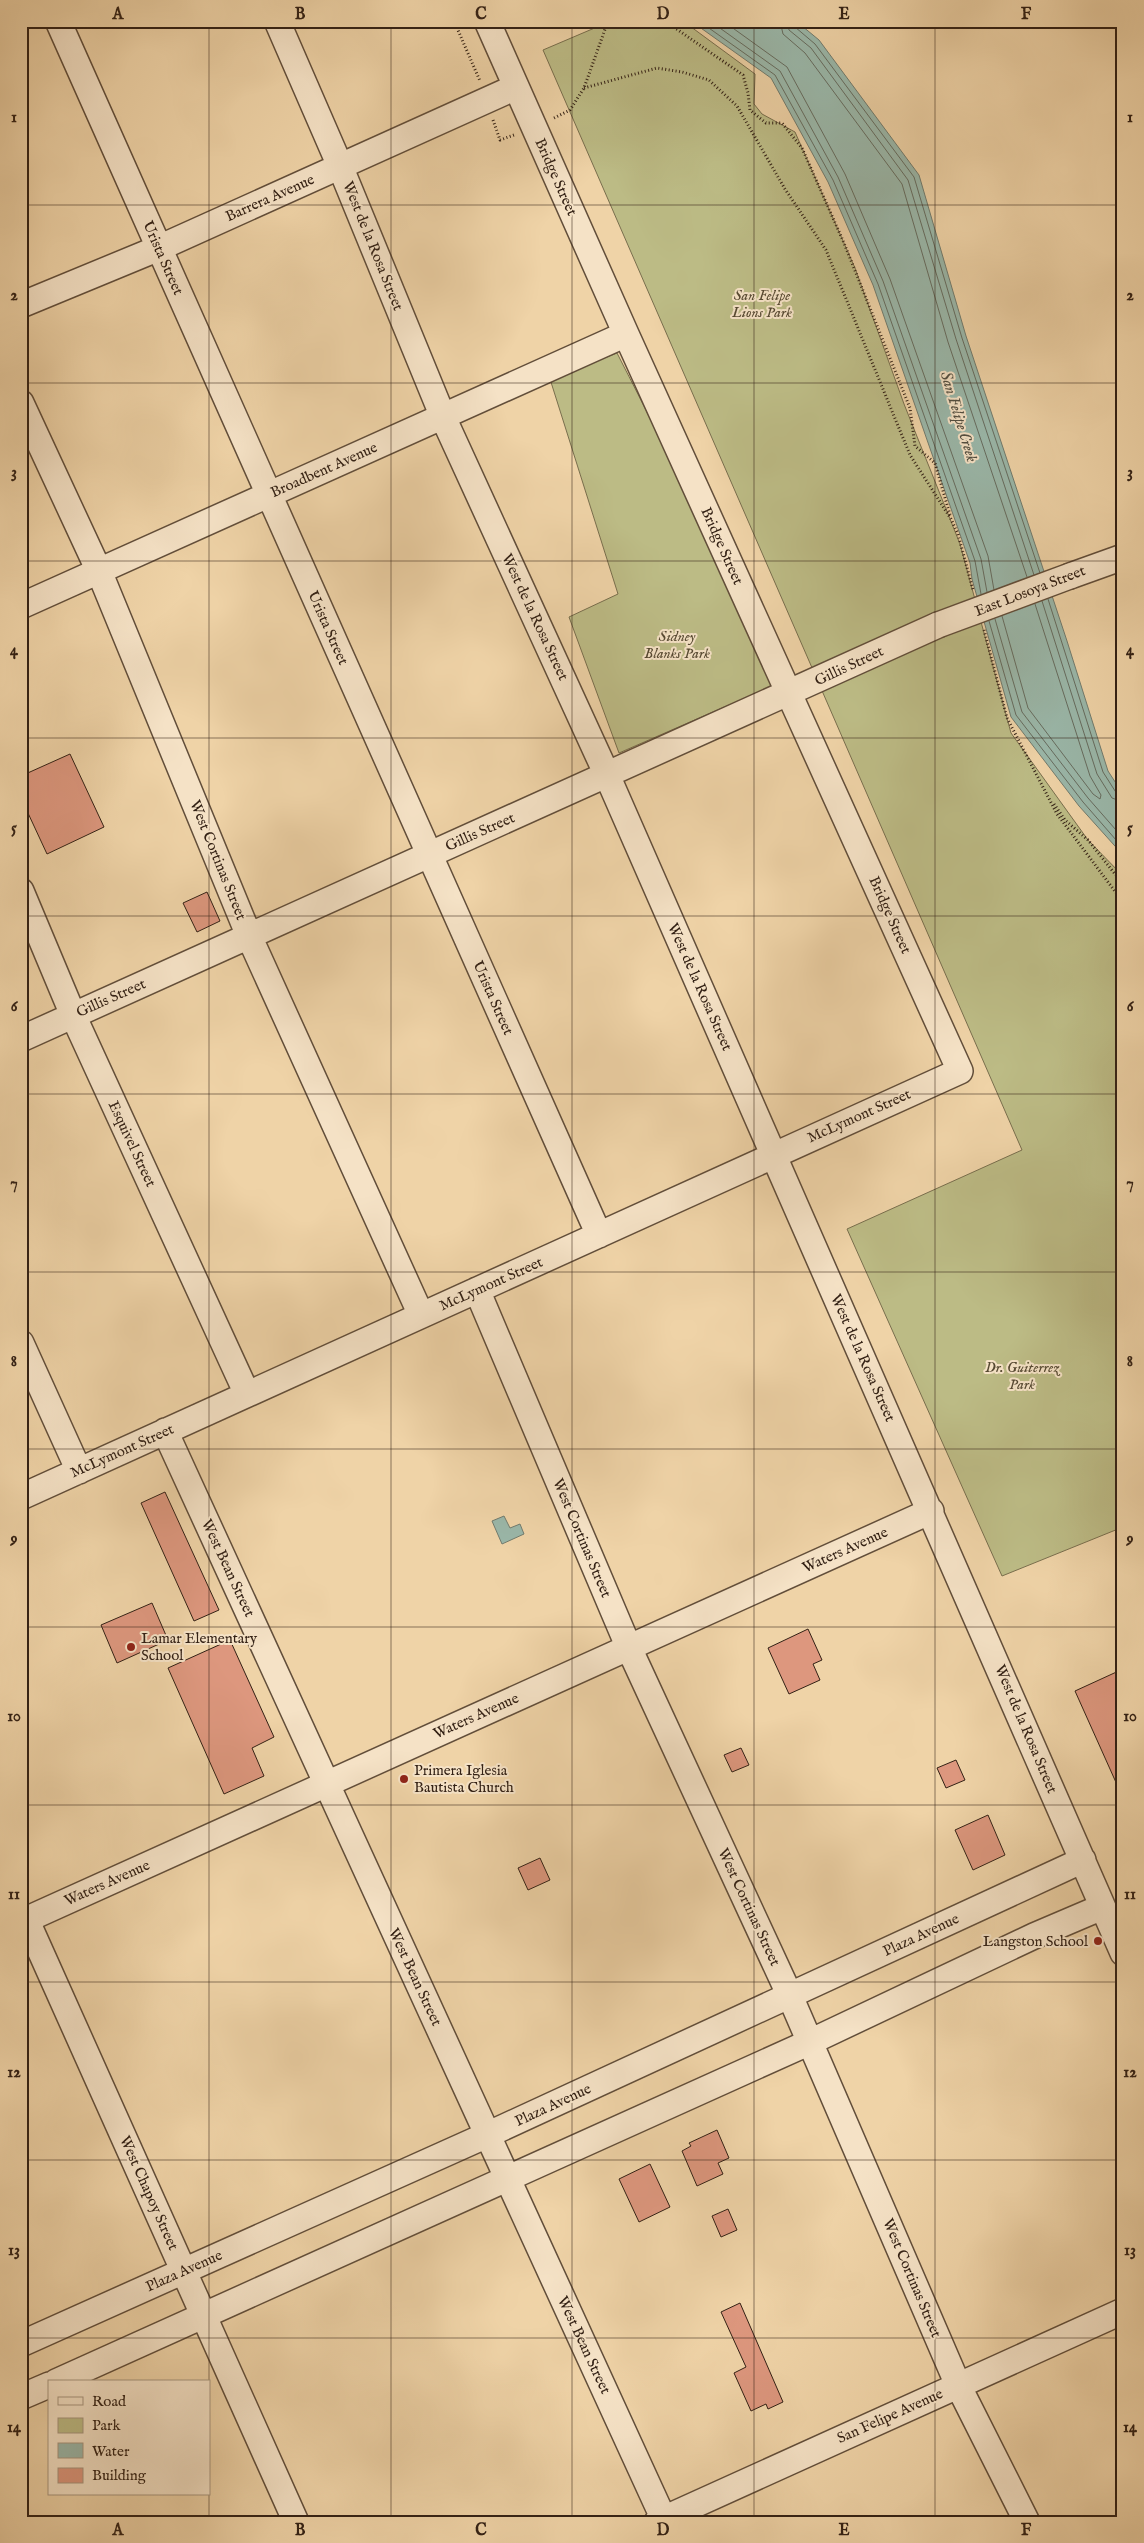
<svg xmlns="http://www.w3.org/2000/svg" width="1144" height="2543" font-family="'IM FELL English',serif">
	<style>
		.green { fill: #bcbb85; stroke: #786e4d }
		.water { fill: #9ab7a9; stroke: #717b6e }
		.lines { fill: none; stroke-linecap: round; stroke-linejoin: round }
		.shore { stroke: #666c5f; stroke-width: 1 }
		.building { fill: #dd977e; stroke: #332115 }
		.minor-casing { stroke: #624e3a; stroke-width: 28 }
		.path { stroke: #332115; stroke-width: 3; stroke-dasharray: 1 2.5; stroke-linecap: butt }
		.minor { stroke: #f5e2c6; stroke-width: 25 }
		.minor-bridge-casing { stroke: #624e3a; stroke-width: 28; stroke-linecap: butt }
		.minor-bridge { stroke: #f5e2c6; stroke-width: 25 }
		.grid { fill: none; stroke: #332115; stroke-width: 1; stroke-opacity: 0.55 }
		.poi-dot { fill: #8f2418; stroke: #f5e2c6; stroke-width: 2 }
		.labels { text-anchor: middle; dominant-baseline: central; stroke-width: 4; stroke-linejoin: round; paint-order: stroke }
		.street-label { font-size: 15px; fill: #332115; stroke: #f5e2c6 }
		.park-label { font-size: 15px; font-style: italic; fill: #554831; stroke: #f5e2c6 }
		.poi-label { font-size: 15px; fill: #332115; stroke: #f5e2c6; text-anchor: start }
		.water-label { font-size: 16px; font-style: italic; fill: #524e41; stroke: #f5e2c6 }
		.neatline { fill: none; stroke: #332115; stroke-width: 2 }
		.grid-label { font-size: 16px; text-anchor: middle; font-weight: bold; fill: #332115 }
	</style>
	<rect width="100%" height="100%" fill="#efd3a7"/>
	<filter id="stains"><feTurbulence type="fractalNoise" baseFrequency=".004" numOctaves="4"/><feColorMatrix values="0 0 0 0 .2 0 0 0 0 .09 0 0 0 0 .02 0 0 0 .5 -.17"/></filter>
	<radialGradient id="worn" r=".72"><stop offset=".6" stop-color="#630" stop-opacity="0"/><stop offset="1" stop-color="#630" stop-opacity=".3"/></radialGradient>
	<!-- green -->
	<path class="green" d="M611,21H683L755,74L754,104L762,114L795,132L855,268L904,404L960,544L1011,733L1088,840L1123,876V1527L1002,1576L847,1229L1022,1150L543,50Z
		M617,353L784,681L619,753L569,617L618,594L550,379Z"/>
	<!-- water -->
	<path class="water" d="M691,21H796L819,40L919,175L966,336L1067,641L1108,771L1123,794V855L1079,806L1011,717L972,579L970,563L873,285L828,182L771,78Z
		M504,1516L510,1528L520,1524L524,1534L502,1544L492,1521Z"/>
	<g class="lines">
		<!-- shore -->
		<path class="shore" d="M699,21L775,75L833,180L878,284L975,561L981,594
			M710,21L780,71L838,177L883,281L981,559L987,592
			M723,21L787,67L845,174L890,279L988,556L994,590
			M780,21L783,34L805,53L902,184L948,342L1027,577
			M787,21L789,30L811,48L908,180L956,339L1034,575
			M793,21L795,27L815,44L914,177L962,338L1040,573
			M1048,599L1103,772L1117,794L1123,796
			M1042,601L1097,774L1112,798L1123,802
			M1002,616L1028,708L1093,794L1100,799L1101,795L1090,776L1035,604
			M995,619L1022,712L1088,798L1123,838
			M989,621L1016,715L1083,802L1123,848"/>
	</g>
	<!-- building -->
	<path class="building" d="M70,754L104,827L47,854L21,798V776Z
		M207,892L220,921L197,932L183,903Z
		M165,1492L219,1610L194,1621L141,1503Z
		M152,1603L168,1640L117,1663L101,1625Z
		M808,1629L822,1660L813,1664L820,1680L789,1694L768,1648Z
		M230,1640L274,1737L252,1748L264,1776L224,1794L168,1668Z
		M1123,1669V1798L1075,1691Z
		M741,1748L749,1765L732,1772L724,1755Z
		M956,1760L965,1780L946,1788L937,1768Z
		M988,1815L1005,1855L973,1870L955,1830Z
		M540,1858L550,1880L528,1890L518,1868Z
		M717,2130L729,2158L718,2163L723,2174L697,2186L682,2151L691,2146L689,2143Z
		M650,2164L670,2207L639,2222L619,2179Z
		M728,2209L737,2230L721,2237L712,2216Z
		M740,2303L783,2402L768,2409L766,2404L751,2411L734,2373L746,2367L721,2312Z"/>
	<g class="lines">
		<defs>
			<path id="minor" d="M58,21L599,1235
				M277,21L340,166L443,417L607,775L1123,1953
				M21,305L159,248L516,87
				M21,403L99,571L249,936L421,1315
				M1070,576L1123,557
				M21,606L626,334
				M21,891L73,1015L247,1394
				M21,1039L938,625
				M477,1290L629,1648L790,1996L958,2385L1027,2522
				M21,1343L79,1471
				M165,1431L665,2522
				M21,1497L960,1071L626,334L487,21
				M26,1919L296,2522
				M21,1922L931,1511
				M21,2344L487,2135L1083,1860
				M56,2382L810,2042L1034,1936L1102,1907
				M21,2397L49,2385
				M657,2522L1123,2311"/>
		</defs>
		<!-- minor casing -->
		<use href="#minor" class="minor-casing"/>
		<!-- path -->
		<path class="path" d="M454,21L480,81
			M665,21L743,75L748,93L750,110L766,123H782L802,148L844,243L910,408L915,446L935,463L950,515
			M584,88L657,68L682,72L709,80L737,106L785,189L826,250L910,455L951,519L958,534L973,590
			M554,118L570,110L584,88L608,21
			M493,120L500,140L514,135
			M984,630L1007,718L1057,814L1123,902
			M1054,804L1065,820L1088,840L1123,884"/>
		<!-- minor -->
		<use href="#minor" class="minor"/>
		<defs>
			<path id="minor-bridge" d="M938,625L1070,576"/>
		</defs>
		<!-- minor-bridge casing -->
		<use href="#minor-bridge" class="minor-bridge-casing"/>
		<!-- minor-bridge -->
		<use href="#minor-bridge" class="minor-bridge"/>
	</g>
	<!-- grid -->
	<path class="grid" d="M209,21V2522M391,21V2522M572,21V2522M754,21V2522M935,21V2522M21,205H1123M21,383H1123M21,561H1123M21,738H1123M21,916H1123M21,1094H1123M21,1272H1123M21,1449H1123M21,1627H1123M21,1805H1123M21,1982H1123M21,2160H1123M21,2338H1123"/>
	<!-- markers -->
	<g class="poi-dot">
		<circle cx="131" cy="1647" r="5"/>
		<circle cx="404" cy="1779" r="5"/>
		<circle cx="1098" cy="1941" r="5"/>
	</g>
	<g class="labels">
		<!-- street labels -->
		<g class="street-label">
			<text transform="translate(556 177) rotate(66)">Bridge Street</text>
			<text transform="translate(270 198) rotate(-24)">Barrera Avenue</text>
			<text transform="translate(373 246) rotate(68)">West de la Rosa Street</text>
			<text transform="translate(163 258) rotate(66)">Urista Street</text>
			<text transform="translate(324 470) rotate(-24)">Broadbent Avenue</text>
			<text transform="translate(722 546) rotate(66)">Bridge Street</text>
			<text transform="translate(1030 591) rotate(-21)">East Losoya Street</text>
			<text transform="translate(535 617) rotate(65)">West de la Rosa Street</text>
			<text transform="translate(328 628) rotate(66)">Urista Street</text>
			<text transform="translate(849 666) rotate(-25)">Gillis Street</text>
			<text transform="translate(480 832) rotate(-24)">Gillis Street</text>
			<text transform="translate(218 860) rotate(68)">West Cortinas Street</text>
			<text transform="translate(890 915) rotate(66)">Bridge Street</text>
			<text transform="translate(700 987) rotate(66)">West de la Rosa Street</text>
			<text transform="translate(111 998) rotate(-24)">Gillis Street</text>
			<text transform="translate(493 998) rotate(66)">Urista Street</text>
			<text transform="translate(859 1116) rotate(-24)">McLymont Street</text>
			<text transform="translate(132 1144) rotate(65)">Esquivel Street</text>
			<text transform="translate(491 1284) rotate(-24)">McLymont Street</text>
			<text transform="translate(863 1358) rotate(66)">West de la Rosa Street</text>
			<text transform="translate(122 1451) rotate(-24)">McLymont Street</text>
			<text transform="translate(582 1538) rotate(67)">West Cortinas Street</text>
			<text transform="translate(845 1550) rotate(-24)">Waters Avenue</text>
			<text transform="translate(228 1568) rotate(65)">West Bean Street</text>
			<text transform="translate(476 1716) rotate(-24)">Waters Avenue</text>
			<text transform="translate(1026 1729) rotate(67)">West de la Rosa Street</text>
			<text transform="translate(107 1883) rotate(-24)">Waters Avenue</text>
			<text transform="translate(749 1907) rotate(65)">West Cortinas Street</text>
			<text transform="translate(921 1935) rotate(-25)">Plaza Avenue</text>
			<text transform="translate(415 1977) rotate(65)">West Bean Street</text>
			<text transform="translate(553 2105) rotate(-25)">Plaza Avenue</text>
			<text transform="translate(149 2193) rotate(66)">West Chapoy Street</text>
			<text transform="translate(184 2271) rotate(-24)">Plaza Avenue</text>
			<text transform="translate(912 2278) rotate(67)">West Cortinas Street</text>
			<text transform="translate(584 2345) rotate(65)">West Bean Street</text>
			<text transform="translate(890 2416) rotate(-24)">San Felipe Avenue</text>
		</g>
		<!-- park labels -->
		<g class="park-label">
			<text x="762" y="295">San Felipe<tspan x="762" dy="17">Lions Park</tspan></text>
			<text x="677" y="636">Sidney<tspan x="677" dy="17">Blanks Park</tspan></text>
			<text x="1022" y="1367">Dr. Guiterrez<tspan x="1022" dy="17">Park</tspan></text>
		</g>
		<!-- poi labels -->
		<g class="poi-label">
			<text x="141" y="1638">Lamar Elementary<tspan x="141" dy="17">School</tspan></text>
			<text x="414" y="1770">Primera Iglesia<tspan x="414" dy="17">Bautista Church</tspan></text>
			<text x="1088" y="1941" text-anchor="end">Langston School</text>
		</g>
		<!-- water labels -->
		<g class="water-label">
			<text transform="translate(958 417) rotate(73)">San Felipe Creek</text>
		</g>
	</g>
	<!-- margin -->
	<rect width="1144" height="2543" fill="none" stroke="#efd3a7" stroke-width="55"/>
	<!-- legend -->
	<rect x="48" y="2380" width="162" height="115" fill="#f5e2c6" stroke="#a7957f"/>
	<rect x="58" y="2397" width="25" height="8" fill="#f5e2c6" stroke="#a7957f"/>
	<text x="92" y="2406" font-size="15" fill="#332115">Road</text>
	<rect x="58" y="2418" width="25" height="15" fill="#bcbb85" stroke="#a7957f"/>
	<text x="92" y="2430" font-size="15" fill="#332115">Park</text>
	<rect x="58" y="2443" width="25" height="15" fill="#9ab7a9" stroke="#a7957f"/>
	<text x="92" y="2456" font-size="15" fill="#332115">Water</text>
	<rect x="58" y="2468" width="25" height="15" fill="#dd977e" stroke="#a7957f"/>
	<text x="92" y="2480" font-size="15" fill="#332115">Building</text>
	<rect x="28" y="28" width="1088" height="2488" class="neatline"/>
	<g class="grid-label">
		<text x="118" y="19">A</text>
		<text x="300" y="19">B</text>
		<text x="481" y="19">C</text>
		<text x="663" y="19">D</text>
		<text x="844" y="19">E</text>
		<text x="1026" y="19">F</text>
		<text x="14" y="122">1</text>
		<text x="1130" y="122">1</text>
		<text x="14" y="300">2</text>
		<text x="1130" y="300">2</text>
		<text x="14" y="477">3</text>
		<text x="1130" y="477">3</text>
		<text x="14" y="655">4</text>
		<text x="1130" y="655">4</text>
		<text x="14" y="833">5</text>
		<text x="1130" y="833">5</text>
		<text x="14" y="1011">6</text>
		<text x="1130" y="1011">6</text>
		<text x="14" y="1188">7</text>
		<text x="1130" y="1188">7</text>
		<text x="14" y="1366">8</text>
		<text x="1130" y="1366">8</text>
		<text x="14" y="1544">9</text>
		<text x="1130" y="1544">9</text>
		<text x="14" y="1721">10</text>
		<text x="1130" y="1721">10</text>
		<text x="14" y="1899">11</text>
		<text x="1130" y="1899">11</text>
		<text x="14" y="2077">12</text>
		<text x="1130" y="2077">12</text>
		<text x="14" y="2255">13</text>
		<text x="1130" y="2255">13</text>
		<text x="14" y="2432">14</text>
		<text x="1130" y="2432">14</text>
		<text x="118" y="2535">A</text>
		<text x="300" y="2535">B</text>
		<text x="481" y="2535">C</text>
		<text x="663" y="2535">D</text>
		<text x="844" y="2535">E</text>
		<text x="1026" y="2535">F</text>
	</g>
	<rect width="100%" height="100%" filter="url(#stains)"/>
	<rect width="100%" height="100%" fill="url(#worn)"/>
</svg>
